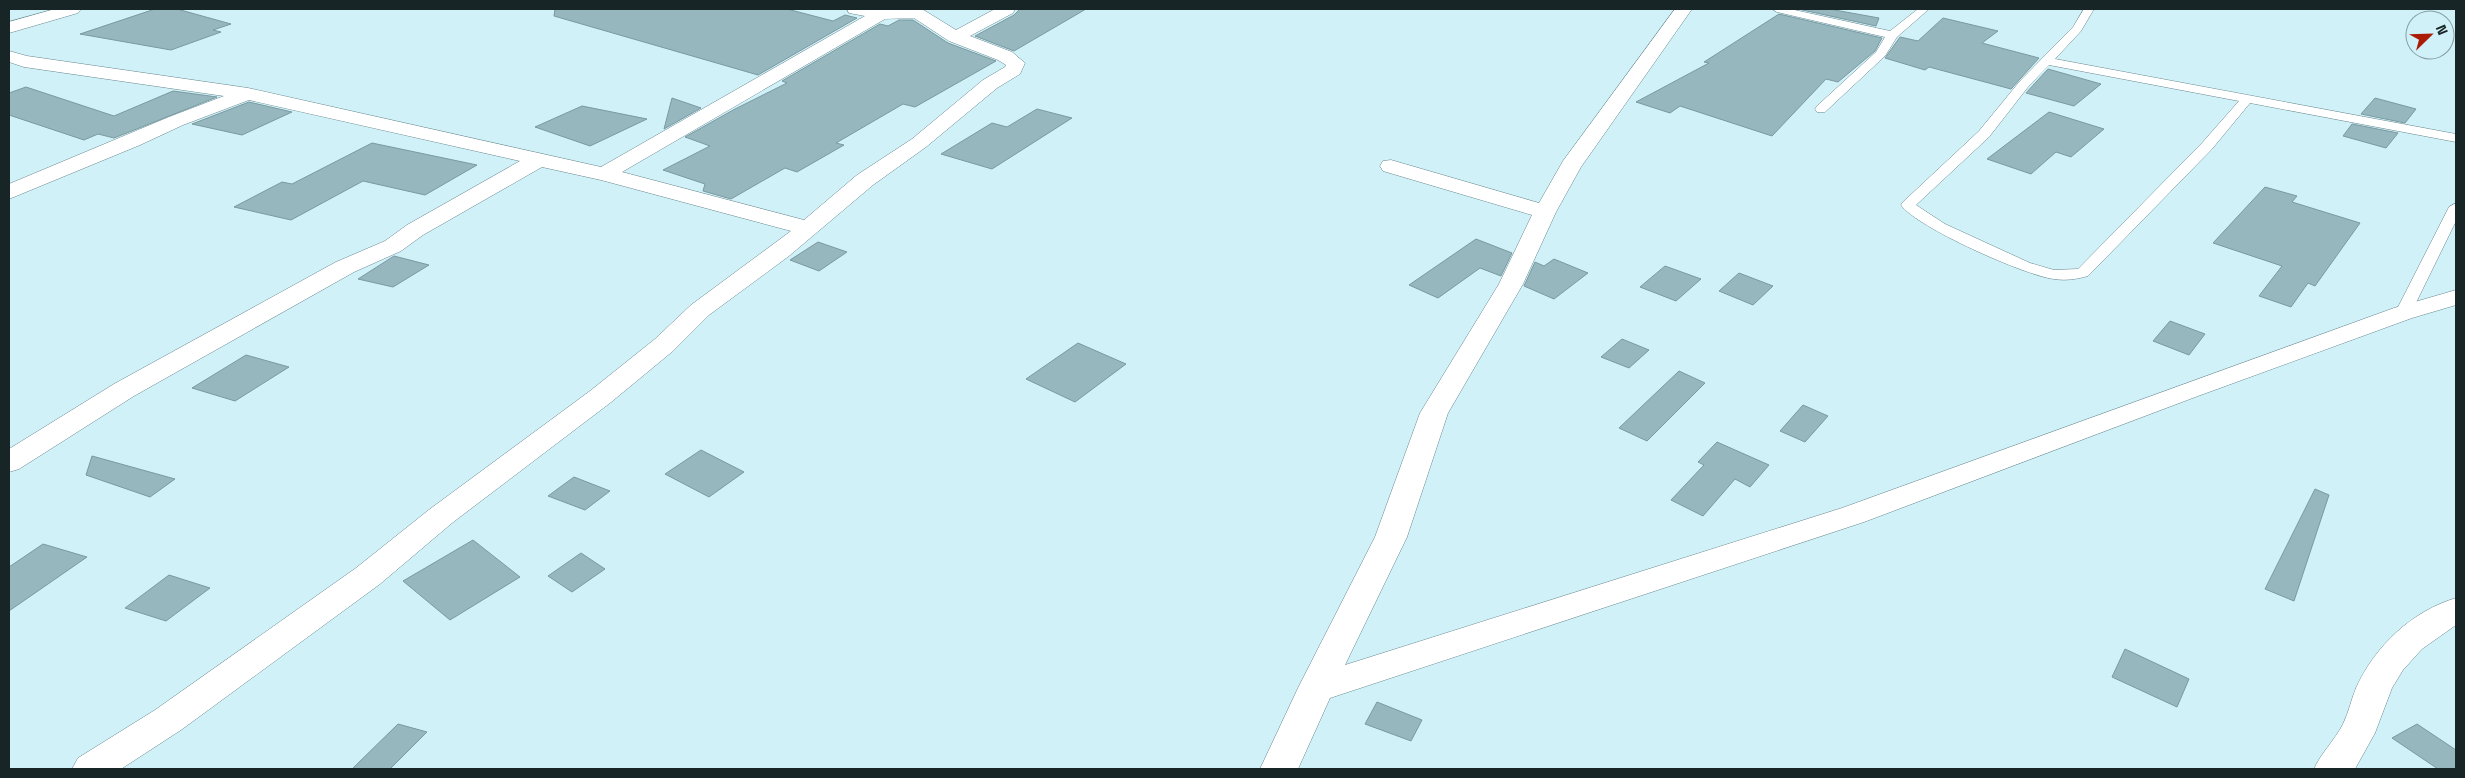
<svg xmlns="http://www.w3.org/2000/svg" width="2465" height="778" font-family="'Space Grotesk',sans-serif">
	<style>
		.building { fill: #97b7be; stroke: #7a99a0 }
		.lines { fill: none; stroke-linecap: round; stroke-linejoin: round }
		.service-casing { stroke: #68878e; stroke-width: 1 }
		.minor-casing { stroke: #68878e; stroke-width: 1 }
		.service { fill: #fff; fill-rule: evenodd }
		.minor { fill: #fff; fill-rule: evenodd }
	</style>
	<rect width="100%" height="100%" fill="#cff1f7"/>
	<!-- building -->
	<path class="building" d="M155,9H177L231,24L213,30L221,32L171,50L80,34Z
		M555,9H787L833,21L845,15L857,18L758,75L554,16Z
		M1020,9H1086L1014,51L975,36L1014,15Z
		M1798,9H1829L1879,18L1876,26Z
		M1779,14L1882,38L1875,51L1838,82L1826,79L1772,136L1680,106L1670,113L1636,102L1709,63L1704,62Z
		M1943,18L1998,31L1982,43L2039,58L2011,89L1929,67L1925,70L1885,58L1900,37L1918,41Z
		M899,20H913L948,43L996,61L915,107L903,104L836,143L844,145L797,172L785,168L731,199L703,191L705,184L663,170L710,146L685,137L735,109L787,83L782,81L880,24L888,26Z
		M2048,69L2101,84L2074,106L2026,93Z
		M26,87L114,116L173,91L217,97L114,138L98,134L84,140L9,115V93Z
		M672,98L701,108L664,129Z
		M2375,98L2416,109L2405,123L2361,114Z
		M249,102L292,112L242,135L192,124Z
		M582,106L647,119L590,146L535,127Z
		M1037,109L1072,118L992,169L941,154L992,123L1007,127Z
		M2049,112L2104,129L2071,157L2056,152L2031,174L1987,159Z
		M2352,124L2398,133L2386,148L2343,136Z
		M372,143L477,165L425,195L363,181L291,220L234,207L282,182L292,184Z
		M2265,187L2297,196L2292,202L2360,223L2315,286L2308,283L2291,307L2259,296L2282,266L2213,243Z
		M1476,239L1512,253L1501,276L1480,268L1438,298L1409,285Z
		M818,242L847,252L819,271L790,260Z
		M394,256L429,265L393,287L358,279Z
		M1554,259L1588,273L1554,299L1524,286L1535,262L1544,266Z
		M1665,266L1701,279L1676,301L1640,287Z
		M1739,273L1773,286L1753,305L1719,291Z
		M2170,321L2205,334L2189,355L2153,341Z
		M1622,339L1649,350L1629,368L1601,357Z
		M1078,343L1126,364L1075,402L1026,379Z
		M246,355L289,367L235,401L192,388Z
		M1679,371L1705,383L1647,441L1619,428Z
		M1803,405L1828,416L1805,442L1780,431Z
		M1717,442L1769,465L1750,487L1735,479L1703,516L1671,500L1704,465L1698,462Z
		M701,450L744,472L709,497L665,474Z
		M92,456L175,479L150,497L86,475Z
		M574,477L610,491L585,510L548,496Z
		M2315,489L2329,495L2294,601L2265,589Z
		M473,540L520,577L450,620L403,581Z
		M43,544L87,557L9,611V567Z
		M581,553L605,569L572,592L548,576Z
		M169,575L210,588L166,621L125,608Z
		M2125,649L2189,679L2177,707L2112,677Z
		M1377,702L1422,720L1411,741L1365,724Z
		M398,724L427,732L390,769H352Z
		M2417,724L2456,750V769H2438L2392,738Z"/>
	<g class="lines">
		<defs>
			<path id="service" d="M1772,9H1790L1890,31L1918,9H1929L1897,37L1885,56L1825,112H1817L1815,109L1817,106L1876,52L1885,37L1777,12Z
				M2084,9H2094L2081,31L2055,59L2456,134V142L2250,103L2212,149L2088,276C2077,279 2066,281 2054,279C2026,276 1916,227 1901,205L1903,202L1979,131L2020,81L2073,27ZM2049,65L2239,101L2202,143L2078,269L2054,270L2030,263L1945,224L1916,205L1989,137L2028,87Z
				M2456,203V221L2411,313L2403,318L2397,316L2395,313L2449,207Z"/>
			<path id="minor" d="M55,9H81L78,13L9,33V22Z
				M847,9H922L956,30L995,9H1015L1013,13L970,36L1012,52L1025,63L1020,74L997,88L926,147L873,185L789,256L709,315L673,351L610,403L452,523L380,584L181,730L121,769H72L78,758L155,710L356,568L430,509L590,391L655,339L691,305L791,231L601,180L542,167L423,235L401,251L354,272L134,396L19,469L9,472V449L114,384L336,262L385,241L407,225L520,161L249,100L183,125L140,145L9,199V184L169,117L224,96L24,67L9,62V51L27,56L248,88L601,167L865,16L849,13ZM914,18L949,41L998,60L1006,65L1005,67L983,80L912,139L857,175L804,220L622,172L885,19Z
				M1675,9H1692L1581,167L1556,212L1523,284L1448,413L1407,537L1345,665L1842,508L2394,308L2456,290V305L2412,318L2198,396L1864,522L1330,698L1298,769H1260L1298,688L1375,537L1420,413L1499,284L1532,215L1383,171L1380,166L1383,161L1391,160L1539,203L1563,161Z
				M2456,598V625L2422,649L2403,670L2392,688L2375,733L2355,769H2314C2321,753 2335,740 2343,724C2349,712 2351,700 2356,688C2375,646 2412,611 2456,598Z"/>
		</defs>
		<!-- service casing -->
		<use href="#service" class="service-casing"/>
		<!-- minor casing -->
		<use href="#minor" class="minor-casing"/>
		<!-- service -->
		<use href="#service" class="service"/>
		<!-- minor -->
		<use href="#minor" class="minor"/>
	</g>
	<!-- border -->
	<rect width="2465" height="778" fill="none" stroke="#182527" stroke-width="20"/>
	<!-- north arrow -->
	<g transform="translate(2430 35) rotate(67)"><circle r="24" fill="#cff1f7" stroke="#869fa4"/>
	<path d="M0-4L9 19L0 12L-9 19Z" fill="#ab1c06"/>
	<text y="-8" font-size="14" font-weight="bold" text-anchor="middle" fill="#182527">N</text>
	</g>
</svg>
